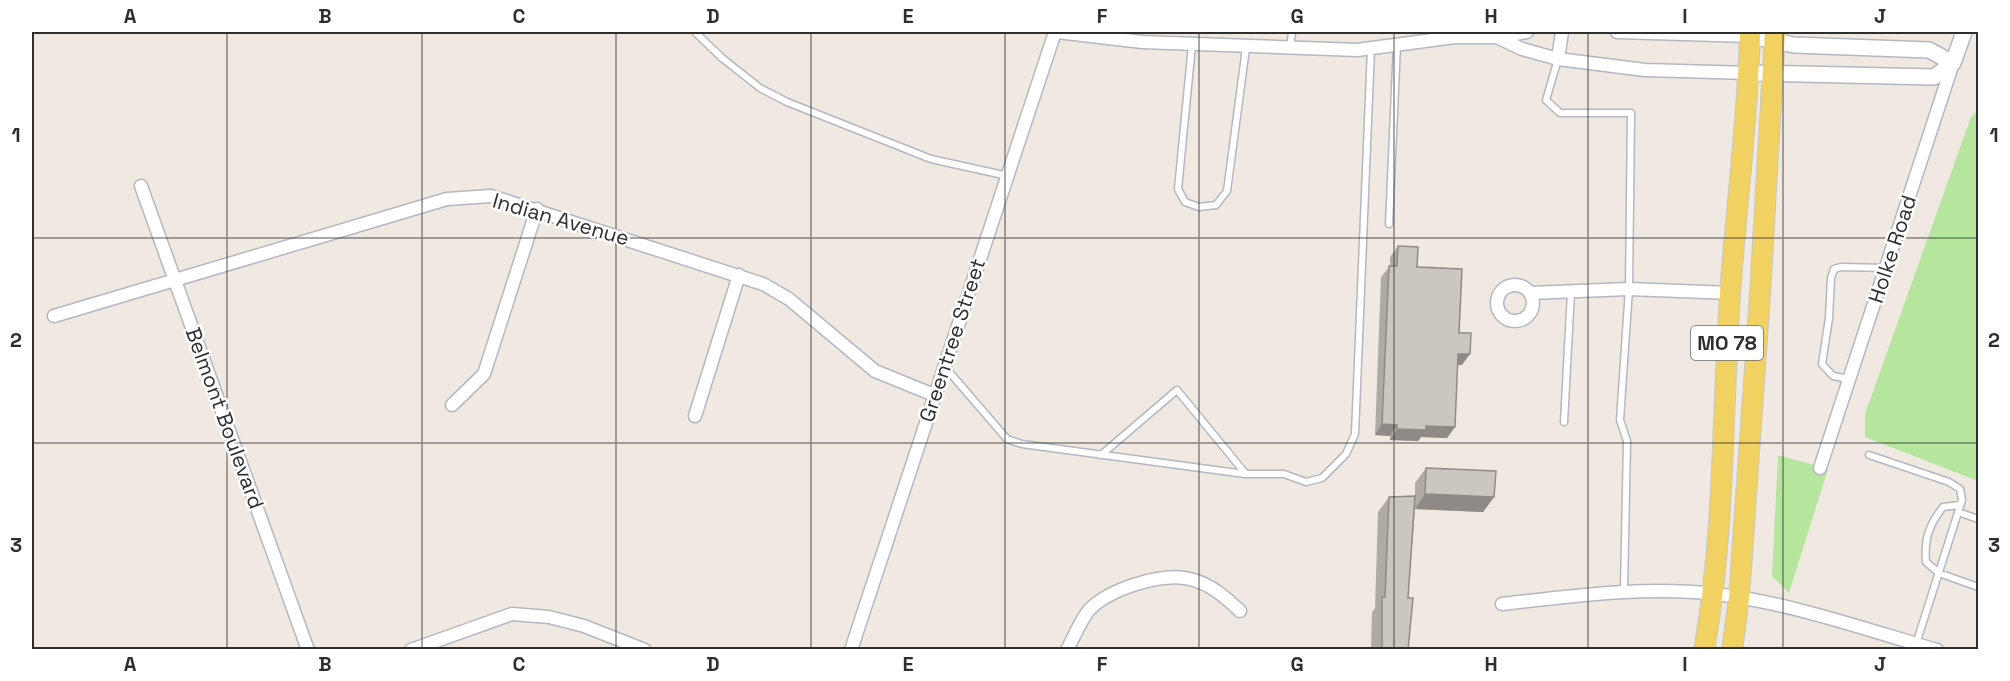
<svg xmlns="http://www.w3.org/2000/svg" width="2010" height="681" font-family="'Space Grotesk',sans-serif">
	<style>
		.green { fill: #b6e59e }
		.lines { fill: none; stroke-linecap: round; stroke-linejoin: round }
		.service-casing { stroke: #b4b7c1; stroke-width: 9 }
		.minor-casing { stroke: #b4b7c1; stroke-width: 15 }
		.tertiary-casing { stroke: #b4b7c1; stroke-width: 18 }
		.primary-casing { stroke: #c9c9c9; stroke-width: 22 }
		.service { stroke: #fff; stroke-width: 6 }
		.minor { stroke: #fff; stroke-width: 12 }
		.tertiary { stroke: #fff; stroke-width: 15 }
		.primary { stroke: #f2d163; stroke-width: 20 }
		.wall { fill: #afaba4 }
		.shaded-wall { fill: #8e8b86 }
		.building { fill: #cbc7bf; stroke: #8e8b86; stroke-width: 1.5 }
		.grid { fill: none; stroke: #2e2e2e; stroke-width: 1.5; stroke-opacity: 0.55 }
		.labels { text-anchor: middle; dominant-baseline: central; stroke-width: 5; stroke-linejoin: round; paint-order: stroke }
		.shield { fill: #fff; stroke: #6d6d6d; stroke-width: 1.5 }
		.shield-label { font-size: 20px; font-weight: bold; fill: #2e2e2e }
		.street-label { font-size: 21px; fill: #2e2e2e; stroke: #fff }
		.neatline { fill: none; stroke: #2e2e2e; stroke-width: 2 }
		.grid-label { font-size: 20px; text-anchor: middle; font-weight: bold; fill: #2e2e2e }
	</style>
	<rect width="100%" height="100%" fill="#efe9e1"/>
	<!-- green -->
	<path class="green" d="M1978,111V481L1865,437V414L1971,117Z
		M1778,455L1828,469L1789,593L1772,576Z"/>
	<g class="lines">
		<defs>
			<path id="service" d="M695,32L722,58L760,88L787,102L931,159L1008,176
				M1192,45L1178,189L1185,202L1199,207L1216,205L1227,191L1246,48
				M1290,48L1292,32
				M1558,59L1546,100L1560,113H1631L1629,289L1620,420L1627,441L1624,590
				M1389,224L1397,45
				M945,367L1007,439L1022,444L1245,474H1284L1306,482L1322,478L1346,454L1355,434L1371,49
				M1849,379L1833,376L1822,364L1829,318L1831,278L1834,269L1841,267L1886,268
				M1564,422L1571,292
				M1101,455L1177,390L1245,473
				M1869,455L1949,482L1960,489L1962,500L1916,644
				M1960,505L1943,507C1929,525 1924,539 1926,562L1939,573L1978,587
				M1958,512L1978,519"/>
			<path id="minor" d="M1057,32L1142,42L1357,50L1455,37H1497L1527,32
				M1617,32L1750,36
				M1497,37L1522,49L1558,59L1645,70L1750,73
				M1558,59L1562,32
				M141,186L308,650
				M1497 303a18 18 0 1 1 36 0a18 18 0 1 1-36 0Z
				M1530,293L1629,289L1730,293
				M54,316L447,199L491,196L763,284L789,299L875,371L934,395
				M452,405L484,374L537,209
				M695,416L739,275
				M1820,468L1953,63
				M1502,604C1573,596 1644,586 1716,594C1791,603 1864,629 1937,650
				M411,650L512,614L549,617L584,626L645,650
				M851,650L1055,32
				M1067,650C1074,637 1081,619 1090,609C1110,589 1162,572 1190,579C1211,584 1225,597 1240,611"/>
			<path id="tertiary" d="M1750,36L1794,45L1929,50L1953,63
				M1953,63L1964,32
				M1750,73L1934,77L1953,63"/>
			<path id="primary" d="M1704,650C1725,533 1722,413 1730,295C1736,207 1748,120 1750,32
				M1732,650L1739,598L1760,295L1775,32"/>
		</defs>
		<!-- service casing -->
		<use href="#service" class="service-casing"/>
		<!-- minor casing -->
		<use href="#minor" class="minor-casing"/>
		<!-- tertiary casing -->
		<use href="#tertiary" class="tertiary-casing"/>
		<!-- primary casing -->
		<use href="#primary" class="primary-casing"/>
		<!-- service -->
		<use href="#service" class="service"/>
		<!-- minor -->
		<use href="#minor" class="minor"/>
		<!-- tertiary -->
		<use href="#tertiary" class="tertiary"/>
		<!-- primary -->
		<use href="#primary" class="primary"/>
	</g>
	<!-- wall -->
	<path class="wall" d="M1398,246L1417,267L1459,333L1462,365H1457L1455,427L1447,438L1421,437L1418,441L1390,440V436L1375,435L1381,277L1390,266V257Z
		M1426,468L1494,497L1483,512L1415,509L1408,598V650H1371L1372,612L1375,608L1378,512L1389,497L1415,496V483Z"/>
	<!-- shaded-wall -->
	<path class="shaded-wall" d="M1458,354H1470L1462,365H1450Z
		M1382,424L1397,425L1390,436L1375,435Z
		M1426,426L1455,427L1447,438L1421,437L1418,441L1390,440L1397,429Z
		M1425,494L1494,497L1483,512L1415,509Z"/>
	<!-- building -->
	<path class="building" d="M1398,246L1418,247L1417,267L1462,269L1459,333H1471L1470,354H1458L1455,427L1426,426V430L1397,429V425L1382,424L1389,266H1397Z
		M1426,468L1496,471L1494,497L1425,494Z
		M1415,496L1408,598H1413L1408,650H1382V597H1385L1389,497Z"/>
	<!-- grid -->
	<path class="grid" d="M227,32V650M422,32V650M616,32V650M811,32V650M1005,32V650M1199,32V650M1394,32V650M1588,32V650M1783,32V650M32,238H1978M32,443H1978"/>
	<g class="labels">
		<!-- shield labels -->
		<rect class="shield" x="1691" y="326" width="72" height="34" rx="4.5"/>
		<g class="shield-label">
			<text x="1727" y="343">MO 78</text>
		</g>
		<!-- street labels -->
		<g class="street-label">
			<text transform="translate(561 219) rotate(16)">Indian Avenue</text>
			<text transform="translate(1892 249) rotate(-72)">Holke Road</text>
			<text transform="translate(952 340) rotate(-72)">Greentree Street</text>
			<text transform="translate(225 418) rotate(70)">Belmont Boulevard</text>
		</g>
	</g>
	<!-- border -->
	<rect width="2010" height="681" fill="none" stroke="#ffffff" stroke-width="66"/>
	<rect x="33" y="33" width="1944" height="615" class="neatline"/>
	<g class="grid-label">
		<text x="130" y="23">A</text>
		<text x="325" y="23">B</text>
		<text x="519" y="23">C</text>
		<text x="713" y="23">D</text>
		<text x="908" y="23">E</text>
		<text x="1102" y="23">F</text>
		<text x="1297" y="23">G</text>
		<text x="1491" y="23">H</text>
		<text x="1685" y="23">I</text>
		<text x="1880" y="23">J</text>
		<text x="16" y="142">1</text>
		<text x="1994" y="142">1</text>
		<text x="16" y="347">2</text>
		<text x="1994" y="347">2</text>
		<text x="16" y="552">3</text>
		<text x="1994" y="552">3</text>
		<text x="130" y="671">A</text>
		<text x="325" y="671">B</text>
		<text x="519" y="671">C</text>
		<text x="713" y="671">D</text>
		<text x="908" y="671">E</text>
		<text x="1102" y="671">F</text>
		<text x="1297" y="671">G</text>
		<text x="1491" y="671">H</text>
		<text x="1685" y="671">I</text>
		<text x="1880" y="671">J</text>
	</g>
</svg>
